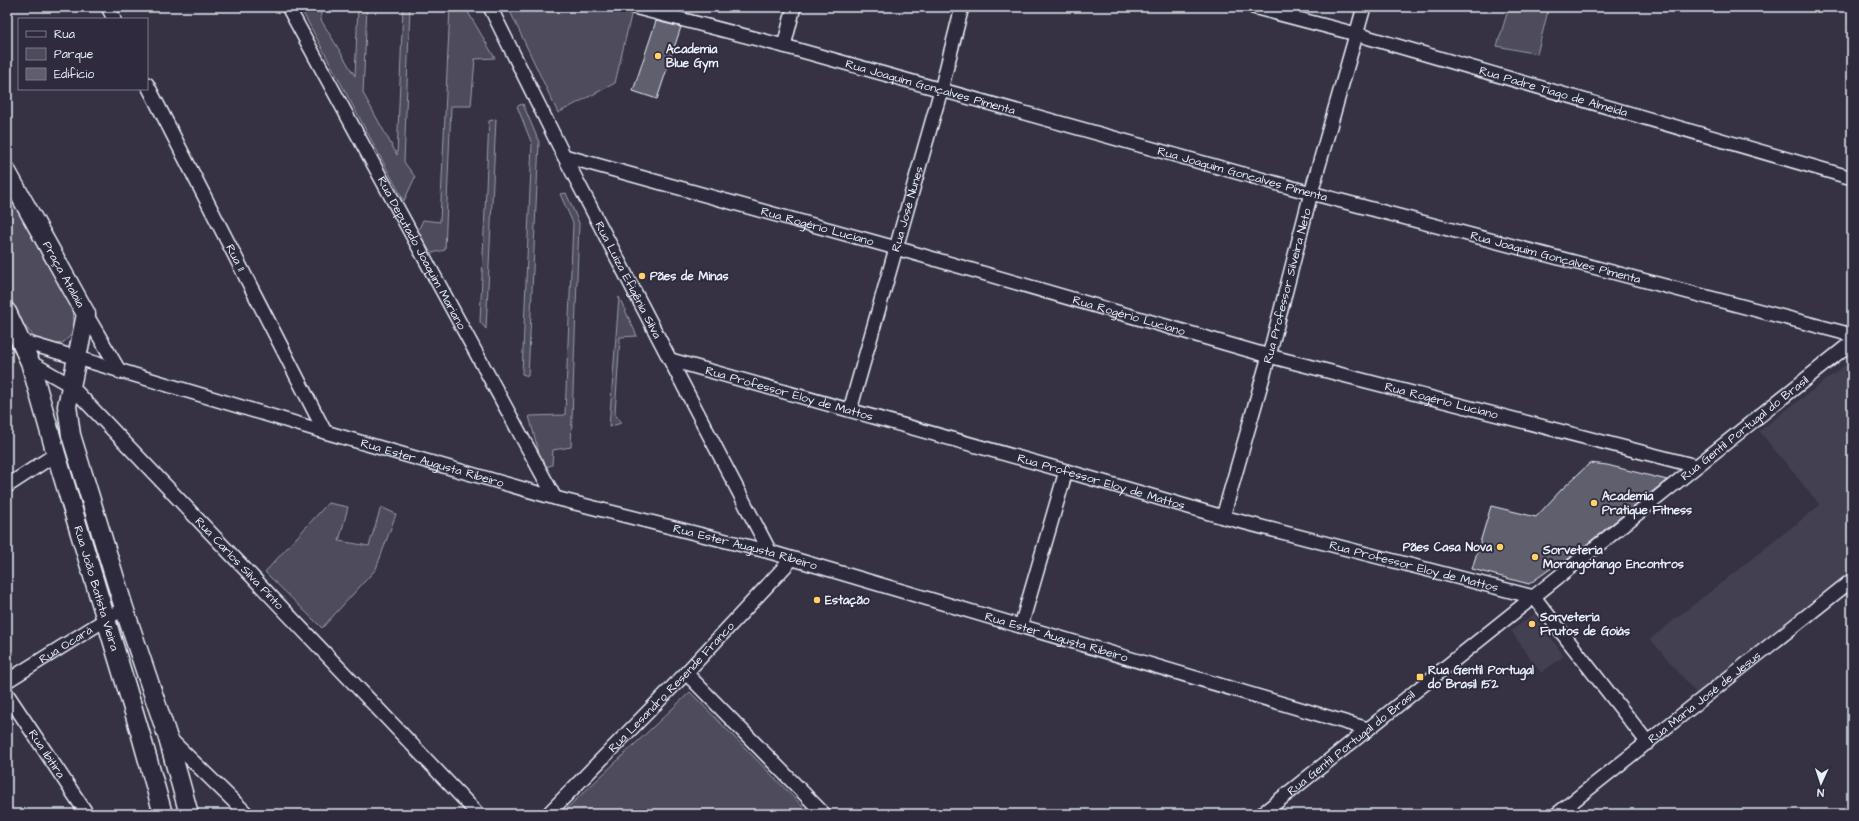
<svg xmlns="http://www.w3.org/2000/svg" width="1859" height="821" font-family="'Architects Daughter',sans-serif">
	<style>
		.built { fill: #433f51 }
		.green { fill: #4d4b5c; stroke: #9a9eaa }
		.building { fill: #605e6e; stroke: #e8f1f8 }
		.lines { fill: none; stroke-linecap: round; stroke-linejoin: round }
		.street-casing { stroke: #e8f1f8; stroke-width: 16 }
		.secondary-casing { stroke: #e8f1f8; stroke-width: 21 }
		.street { stroke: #2f2a3d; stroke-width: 13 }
		.secondary { stroke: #2f2a3d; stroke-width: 18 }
		.poi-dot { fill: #ffd166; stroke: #2f2a3d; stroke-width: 1.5 }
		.labels { text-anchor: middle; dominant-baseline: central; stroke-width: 4; stroke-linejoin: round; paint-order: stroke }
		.poi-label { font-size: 12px; font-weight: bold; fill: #e8f1f8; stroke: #2f2a3d; text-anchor: start }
		.street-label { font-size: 12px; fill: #e8f1f8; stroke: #2f2a3d }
	</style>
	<rect width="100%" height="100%" fill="#363244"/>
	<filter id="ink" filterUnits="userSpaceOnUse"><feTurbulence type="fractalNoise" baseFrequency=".025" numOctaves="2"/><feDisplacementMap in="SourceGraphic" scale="8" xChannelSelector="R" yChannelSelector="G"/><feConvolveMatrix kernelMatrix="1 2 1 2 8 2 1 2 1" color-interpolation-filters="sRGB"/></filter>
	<g filter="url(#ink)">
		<!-- built -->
		<path class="built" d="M1852,360V572L1697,694L1650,639L1820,505L1759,431Z
			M1534,614L1564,656L1541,673L1511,631Z"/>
		<!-- green -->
		<path class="green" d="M300,7H321V20L355,76L358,7H367L363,93L397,155L403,7H410L404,162L415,177L404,201Z
			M450,7H465L495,58L475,59L471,106H451L445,250L428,254L416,235L423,220L440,222Z
			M508,7H607L632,11L615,83L558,113Z
			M1509,7H1549L1537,54L1497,46Z
			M523,104L539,142L528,376L522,374L532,144L517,106Z
			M496,119L486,329L480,322L489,121Z
			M7,183L74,310L72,334L64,342L58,344H45L35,338L22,323L7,290Z
			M566,193L579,223L571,447L553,450L552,465L543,468L529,416L565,415L573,223L560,194Z
			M619,297L637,336L620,337L615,414L621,423L609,427Z
			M328,503L348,507L339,541L369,546L381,507L396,514L376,569L322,628L265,572Z
			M690,692L810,814H561Z"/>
		<!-- building -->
		<path class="building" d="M656,21L681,27L657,99L633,91Z
			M1590,463L1607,465L1667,480L1562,564L1560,562L1529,584L1472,569L1491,506L1536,517L1561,490Z"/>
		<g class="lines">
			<defs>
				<g id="street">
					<path d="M108,7L114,19"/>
					<path id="s1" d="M288,7L555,498"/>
					<path id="s2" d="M490,7L564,156L770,552"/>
					<path id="s3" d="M634,7L784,46L1311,193L1852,335"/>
					<path id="s4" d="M1253,7L1356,34L1852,178"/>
					<path d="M784,46L794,7"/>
					<path id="s5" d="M147,84L325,432"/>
					<path id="s6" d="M564,156L896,248L1269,356L1696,466"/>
					<path d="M86,314L120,372"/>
					<path id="s7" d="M21,341L325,432L555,498L770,552L1368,729"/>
					<path id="s8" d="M671,360L1066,471L1223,517L1534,597L1648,743"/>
					<path id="s9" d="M30,362L70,385L478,814"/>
					<path id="s10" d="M850,410L941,90L962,7"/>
					<path d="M7,486L56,454"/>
					<path id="s11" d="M1223,517L1269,356L1311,193L1364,7"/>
					<path d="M1021,626L1066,471"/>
					<path d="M686,673L824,814"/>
					<path id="s12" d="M7,681L124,608"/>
					<path id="s13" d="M7,694L87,814"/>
					<path d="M168,737L247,814"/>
					<path id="s14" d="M548,814L686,673L792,559"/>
					<path id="s15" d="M1262,814L1852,342"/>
					<path id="s16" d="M1557,814L1852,580"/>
				</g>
				<g id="secondary">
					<path id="s17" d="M7,172L86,314L67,406L71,435L124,608L167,735L189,814"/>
					<path id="s18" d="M7,312L30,362L56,454L140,732L163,814"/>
				</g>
			</defs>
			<!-- street casing -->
			<use href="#street" class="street-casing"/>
			<!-- secondary casing -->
			<use href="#secondary" class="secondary-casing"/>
			<!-- street -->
			<use href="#street" class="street"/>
			<!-- secondary -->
			<use href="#secondary" class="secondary"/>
		</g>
	</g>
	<!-- markers -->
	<g class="poi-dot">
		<circle cx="658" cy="56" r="4"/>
		<circle cx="642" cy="276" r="4"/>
		<circle cx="1594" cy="503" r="4"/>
		<circle cx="1500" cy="547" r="4"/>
		<circle cx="1535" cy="557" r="4"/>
		<circle cx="817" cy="600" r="4"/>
		<circle cx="1532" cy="624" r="4"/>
		<rect x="1416" y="673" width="8" height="8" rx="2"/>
	</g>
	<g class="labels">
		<!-- poi labels -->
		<g class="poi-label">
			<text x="666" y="49">Academia<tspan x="666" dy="14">Blue Gym</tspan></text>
			<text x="650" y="276">Pães de Minas</text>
			<text x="1602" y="496">Academia<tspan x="1602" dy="14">Pratique Fitness</tspan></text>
			<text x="1492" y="547" text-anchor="end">Pães Casa Nova</text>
			<text x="1543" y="550">Sorveteria<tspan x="1543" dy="14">Morangotango Encontros</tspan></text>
			<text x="825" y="600">Estação</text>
			<text x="1540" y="617">Sorveteria<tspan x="1540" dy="14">Frutos de Goiás</tspan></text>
			<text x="1428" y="670">Rua Gentil Portugal<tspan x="1428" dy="14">do Brasil 152</tspan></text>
		</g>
		<!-- street labels -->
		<g class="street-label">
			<text stroke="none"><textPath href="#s3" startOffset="307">Rua Joaquim Gonçalves Pimenta</textPath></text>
			<text stroke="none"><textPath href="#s4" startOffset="312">Rua Padre Tiago de Almeida</textPath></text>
			<text stroke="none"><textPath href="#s3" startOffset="631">Rua Joaquim Gonçalves Pimenta</textPath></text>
			<text stroke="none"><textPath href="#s10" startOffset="209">Rua José Nunes</textPath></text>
			<text stroke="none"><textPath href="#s6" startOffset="263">Rua Rogério Luciano</textPath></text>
			<text stroke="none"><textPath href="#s1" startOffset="280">Rua Deputado Joaquim Mariano</textPath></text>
			<text stroke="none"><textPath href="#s3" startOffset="955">Rua Joaquim Gonçalves Pimenta</textPath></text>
			<text stroke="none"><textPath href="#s5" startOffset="195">Rua 11</textPath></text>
			<text stroke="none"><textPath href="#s17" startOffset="117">Praça Atalaia</textPath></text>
			<text stroke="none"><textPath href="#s2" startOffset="306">Rua Luiza Efigênia Silva</textPath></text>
			<text stroke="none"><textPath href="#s11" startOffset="240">Rua Professor Silveira Neto</textPath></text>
			<text stroke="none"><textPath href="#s6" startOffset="587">Rua Rogério Luciano</textPath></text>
			<text stroke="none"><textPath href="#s8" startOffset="123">Rua Professor Eloy de Mattos</textPath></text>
			<text stroke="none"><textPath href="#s6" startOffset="911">Rua Rogério Luciano</textPath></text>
			<text stroke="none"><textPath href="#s15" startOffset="618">Rua Gentil Portugal do Brasil</textPath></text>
			<text stroke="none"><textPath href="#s7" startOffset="429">Rua Ester Augusta Ribeiro</textPath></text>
			<text stroke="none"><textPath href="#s8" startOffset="447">Rua Professor Eloy de Mattos</textPath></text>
			<text stroke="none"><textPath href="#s7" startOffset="753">Rua Ester Augusta Ribeiro</textPath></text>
			<text stroke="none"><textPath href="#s9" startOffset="292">Rua Carlos Silva Pinto</textPath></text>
			<text stroke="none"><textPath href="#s8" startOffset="771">Rua Professor Eloy de Mattos</textPath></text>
			<text stroke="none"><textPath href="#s18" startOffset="291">Rua João Batista Vieira</textPath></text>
			<text stroke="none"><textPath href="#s7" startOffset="1077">Rua Ester Augusta Ribeiro</textPath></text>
			<text stroke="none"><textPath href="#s12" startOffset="69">Rua Ocará</textPath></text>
			<text stroke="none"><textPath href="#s14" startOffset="177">Rua Lesandro Resende Franco</textPath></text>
			<text stroke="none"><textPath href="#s16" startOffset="188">Rua Maria José de Jesus</textPath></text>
			<text stroke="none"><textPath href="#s15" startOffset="114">Rua Gentil Portugal do Brasil</textPath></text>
			<text stroke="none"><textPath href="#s13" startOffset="72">Rua Ibitira</textPath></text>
		</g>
	</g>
	<!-- margin -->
	<rect width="1859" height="821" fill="none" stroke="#2f2a3d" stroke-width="24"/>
	<rect x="12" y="12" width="1835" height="797" fill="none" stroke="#e8f1f8" stroke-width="1.5" filter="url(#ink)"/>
	<!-- legend -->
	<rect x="18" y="18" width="130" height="72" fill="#2f2a3d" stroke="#797a88"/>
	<rect x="26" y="31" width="20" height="6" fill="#2f2a3d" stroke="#797a88"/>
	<text x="54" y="38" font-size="12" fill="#e8f1f8">Rua</text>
	<rect x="26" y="48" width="20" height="12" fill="#4d4b5c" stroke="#797a88"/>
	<text x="54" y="58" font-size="12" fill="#e8f1f8">Parque</text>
	<rect x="26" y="68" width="20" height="12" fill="#605e6e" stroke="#797a88"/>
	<text x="54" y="78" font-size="12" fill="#e8f1f8">Edifício</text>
	<!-- north arrow -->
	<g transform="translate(1821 783) rotate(183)" stroke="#2f2a3d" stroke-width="3" paint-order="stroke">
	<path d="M0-3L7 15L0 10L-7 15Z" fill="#e8f1f8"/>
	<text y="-6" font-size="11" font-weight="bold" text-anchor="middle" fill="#e8f1f8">N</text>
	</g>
</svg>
